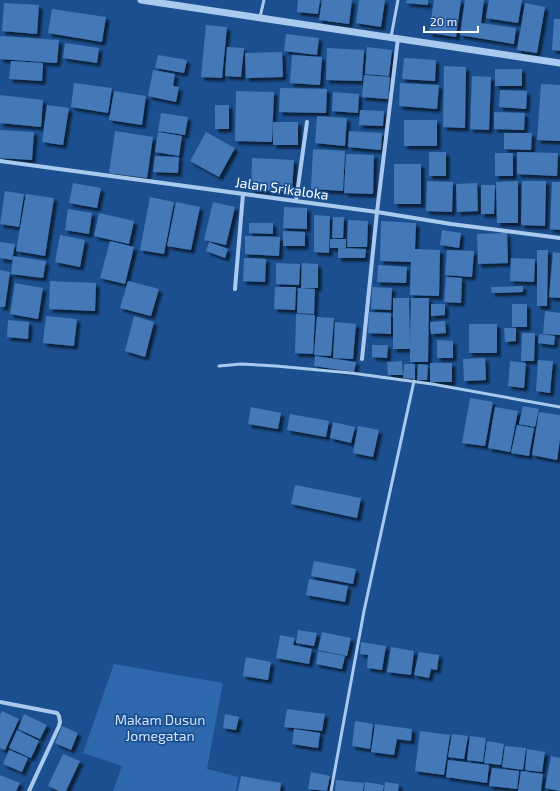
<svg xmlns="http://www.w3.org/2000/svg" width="560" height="791" font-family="'Exo 2',sans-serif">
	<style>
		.green { fill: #2e69ad }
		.building { fill: #4478b7; filter: url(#shadow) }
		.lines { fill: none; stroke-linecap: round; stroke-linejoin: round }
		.service { stroke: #a9c9ee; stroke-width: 3 }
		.minor { stroke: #a9c9ee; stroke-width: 4 }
		.tertiary { stroke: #a9c9ee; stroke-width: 7 }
		.labels { text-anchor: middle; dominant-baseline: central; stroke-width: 3.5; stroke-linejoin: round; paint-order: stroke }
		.street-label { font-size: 14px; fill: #fff; stroke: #1b4f8f }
		.park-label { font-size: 14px; fill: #cfe3fa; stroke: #1b4f8f }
	</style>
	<defs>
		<filter id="shadow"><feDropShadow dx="3.5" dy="3.5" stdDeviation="1" flood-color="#0009"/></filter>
	</defs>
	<rect width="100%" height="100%" fill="#1b4f8f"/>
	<!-- green -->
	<path class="green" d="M114,664L223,683L207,769L238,777L236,791H113L122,766L83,753Z"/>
	<!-- building -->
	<path class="building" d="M298,0H320L318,14L297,12Z
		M322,0H352L349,24L319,20Z
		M359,0H385L381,27L356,23Z
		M407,0H428V5L406,3Z
		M434,0H461L456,37L429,33Z
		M465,0H484L481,23L516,28L514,44L460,35Z
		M489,0H522L518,23L486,18Z
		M4,3L39,5L37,34L2,31Z
		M525,3L545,7L537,53L517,50Z
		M52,9L106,17L102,42L48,33Z
		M554,19H560V51L552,50Z
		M206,25L227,27L222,78L201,77Z
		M286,34L319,38L317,55L284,51Z
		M0,36L59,40L57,63L0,59Z
		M65,43L99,48L97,63L63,58Z
		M227,47L244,48L241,77L225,76Z
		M367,47L392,50L389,76L365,74Z
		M327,48L364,50L362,81L326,80Z
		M282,52L283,77L246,78L245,53Z
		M158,55L187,60L184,73L155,68Z
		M292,55L322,57L320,85L290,83Z
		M404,58L436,60L435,81L402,79Z
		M11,61L43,63L42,81L9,79Z
		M444,66L466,67L465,128L443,127Z
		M495,69H522V86H495Z
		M153,70L175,74L173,86L179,87L176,102L148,96Z
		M364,75L390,77L388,99L362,97Z
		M472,76L491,77L489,130L470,129Z
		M74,83L112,88L108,113L71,107Z
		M400,83L439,85L437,109L399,106Z
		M541,84L560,85V141L537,140Z
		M280,88L327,89L326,113L279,112Z
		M500,90L527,91L526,109L499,107Z
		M114,91L146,96L142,125L109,120Z
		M236,91L274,92L272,142L235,141Z
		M333,92L359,94L358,113L332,111Z
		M0,95L43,100L41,127L0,123Z
		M47,105L69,108L63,145L42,142Z
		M215,105H229V129H215Z
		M360,110L384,111L383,126L359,125Z
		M494,112L525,113L524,130L494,129Z
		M161,113L188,117L185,135L158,131Z
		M317,116L347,118L345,146L315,143Z
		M404,120H437V146H404Z
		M273,122H298V145H273Z
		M0,130L34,132L32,160L0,158Z
		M115,131L153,137L147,178L109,173Z
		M349,131L382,133L381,150L348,147Z
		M158,132L182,136L179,156L155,152Z
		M206,132L235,148L219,177L190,161Z
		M504,133H532L531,150L504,149Z
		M313,149L345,151L343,191L311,189Z
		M429,152H446V176H429Z
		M517,152L558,153L557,176L517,174Z
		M495,153H513V176H495Z
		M346,154L374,155L373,194L344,193Z
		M155,156L179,157L178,173L153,172Z
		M252,158L294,160L292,192L251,190Z
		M394,164H421V204H394Z
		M427,181L453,182L452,212L426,211Z
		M518,181V223H497L496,182Z
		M522,181H546L545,226L521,225Z
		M552,182H560V230L550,229Z
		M73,183L101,188L97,208L69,203Z
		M477,183L478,211L457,212L456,184Z
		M481,185H495L494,214H481Z
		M5,191L24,194L19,227L0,224Z
		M26,194L54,198L45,256L16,251Z
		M150,197L174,202L164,254L140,250Z
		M176,202L200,207L191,250L167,246Z
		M213,202L235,207L226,245L204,240Z
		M284,207L307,208V229L283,228Z
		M68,209L92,213L89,234L65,230Z
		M99,213L134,221L129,244L94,236Z
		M314,215L330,216L329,253L314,252Z
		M333,217H344L343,238H332Z
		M348,220L368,221L367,247H347Z
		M381,221L416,223L415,249L440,250L439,296L410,295L411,262L380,261Z
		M249,223H273V234L249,233Z
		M442,230L461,233L459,248L440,245Z
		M283,231L305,232V246H283Z
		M507,233L508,263L478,264L477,234Z
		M60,235L85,240L80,267L55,262Z
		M245,236L280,237L279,256L245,254Z
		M330,239H346V248H330Z
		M110,241L134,247L125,284L100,278Z
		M0,242L15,244L12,260L0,258Z
		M209,242L228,249L225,258L206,251Z
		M338,248L366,249L365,258H338Z
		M447,250L474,251L472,277L445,275Z
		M537,250H548L547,306H537Z
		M553,252L560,253V298L549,297Z
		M13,256L46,261L43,278L11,274Z
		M244,258L266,259L265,282L243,281Z
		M511,258L535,259L534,282L510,281Z
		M276,263L300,264L299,285L276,284Z
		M302,263L318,264V288H301Z
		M378,265L407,267L406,283L377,282Z
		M0,270L10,272L5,307H0Z
		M446,277L462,278L461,303L444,302Z
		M50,281L96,283L95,311L49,309Z
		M128,281L159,289L151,316L120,308Z
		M15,283L43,288L38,319L10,314Z
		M523,286V292L492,293L491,287Z
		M275,287H296L295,310L274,309Z
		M372,287L392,288L391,310L371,309Z
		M298,288L315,289L314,314L297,313Z
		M393,298H409L410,344L411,298H429L428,362H410V349H393Z
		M431,304H445V315L431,316Z
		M512,304H527V327H512Z
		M545,311L560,313V335L543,334Z
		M369,312L391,313V334L368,333Z
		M296,314L315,315L313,354L295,353Z
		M46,316L77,319L74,346L43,343Z
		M134,316L154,322L145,357L125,351Z
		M317,317L334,318L331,356L314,355Z
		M8,320L29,322L28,339L7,337Z
		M445,321L446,333L431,334L430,322Z
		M335,322L356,324L353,359L333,358Z
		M469,324H497V353H469Z
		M504,328H516V341L505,342Z
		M522,333H535L534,361H521Z
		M539,334L555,336L554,345L538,343Z
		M437,340L453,341V358H437Z
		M372,345H388L387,358L372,357Z
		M315,356L356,362L354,372L314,366Z
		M485,358L486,380L464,381L463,359Z
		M538,360L553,361L550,393L536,391Z
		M402,361L403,375H388L387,362Z
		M510,361L526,363L524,388L508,386Z
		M430,363H452V382H430Z
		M404,364H415V379L403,378Z
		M418,364L428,365L427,380H417Z
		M470,398L493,402L485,446L462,443Z
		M523,406L539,409L535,427L519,424Z
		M251,407L281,413L278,429L248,424Z
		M495,407L518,411L510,452L488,448Z
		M539,412L560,415V439L557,460L532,455Z
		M290,414L329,421L326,437L287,430Z
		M333,422L355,427L351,443L330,438Z
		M517,425L534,428L529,456L511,453Z
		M358,426L379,430L373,457L353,453Z
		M295,485L361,498L357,518L291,504Z
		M314,561L356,569L353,584L311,576Z
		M309,579L348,586L345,602L306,595Z
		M298,630L317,633L314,646L296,643Z
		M322,632L351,638L347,656L318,650Z
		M280,635L295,638L293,645L312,649L309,664L276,658Z
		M361,642L386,646L382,670L367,668L368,655L360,654Z
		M391,647L414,651L411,675L387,672Z
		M318,651L345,656L342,669L316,664Z
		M419,652L439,655L437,670L431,669L429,678L414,675Z
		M246,657L271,662L268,680L243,676Z
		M287,709L325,714L322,731L284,727Z
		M2,711L19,719L5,750L0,748V715Z
		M24,714L47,725L40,739L18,729Z
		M225,714L239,717L236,730L223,728Z
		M355,721L373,724L370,749L352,746Z
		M375,724L412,729L411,741L397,739L394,755L371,752Z
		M62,726L78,733L71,750L55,743Z
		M294,729L320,733L318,748L292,744Z
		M17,730L39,741L31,758L9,748Z
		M420,731L450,735L444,775L415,771Z
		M452,734L468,736L464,759L448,757Z
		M470,736L486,738L483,762L467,760Z
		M487,741L504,744L501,765L484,763Z
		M505,746L526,748L523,770L502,767Z
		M527,749L545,752L542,772L525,770Z
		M9,750L28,758L22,772L3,764Z
		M63,754L80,761L66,791H59L48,786Z
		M551,756L560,758V791L545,788Z
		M448,760L489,765L487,783L446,777Z
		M492,768L519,771L517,789L489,786Z
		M521,771L543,774L541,791H518Z
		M311,772L330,776L327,791L308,789Z
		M0,775L20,783L16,791H0Z
		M241,776L281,783L280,791H238Z
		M336,780L364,783L363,791H335Z
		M365,782L384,785L383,791H364Z
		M385,782L399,784L398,791H384Z"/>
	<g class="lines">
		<!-- service -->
		<path class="service" d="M260,17L264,0
			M391,37L398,0
			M219,366L241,364L276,366L351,373L432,384L560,407
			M331,791L364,611L414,381"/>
		<!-- minor -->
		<path class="minor" d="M0,161L377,212L451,224L560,238
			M296,201L307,122
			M235,289L243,194
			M362,359L377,212L398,38
			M0,702L57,713L59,716L60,722L59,726L29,791"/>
		<!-- tertiary -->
		<path class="tertiary" d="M141,0L560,63"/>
	</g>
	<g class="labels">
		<!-- street labels -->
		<g class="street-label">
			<text transform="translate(282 188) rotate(8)">Jalan Srikaloka</text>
		</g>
		<!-- park labels -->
		<g class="park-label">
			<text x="160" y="719">Makam Dusun<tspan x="160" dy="16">Jomegatan</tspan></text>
		</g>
	</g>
	<!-- scale -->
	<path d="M424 26v6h54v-6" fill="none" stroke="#ffffff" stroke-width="2"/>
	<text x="430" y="26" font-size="12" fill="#ffffff" stroke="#1b4f8f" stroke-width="3" paint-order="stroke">20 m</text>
</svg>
